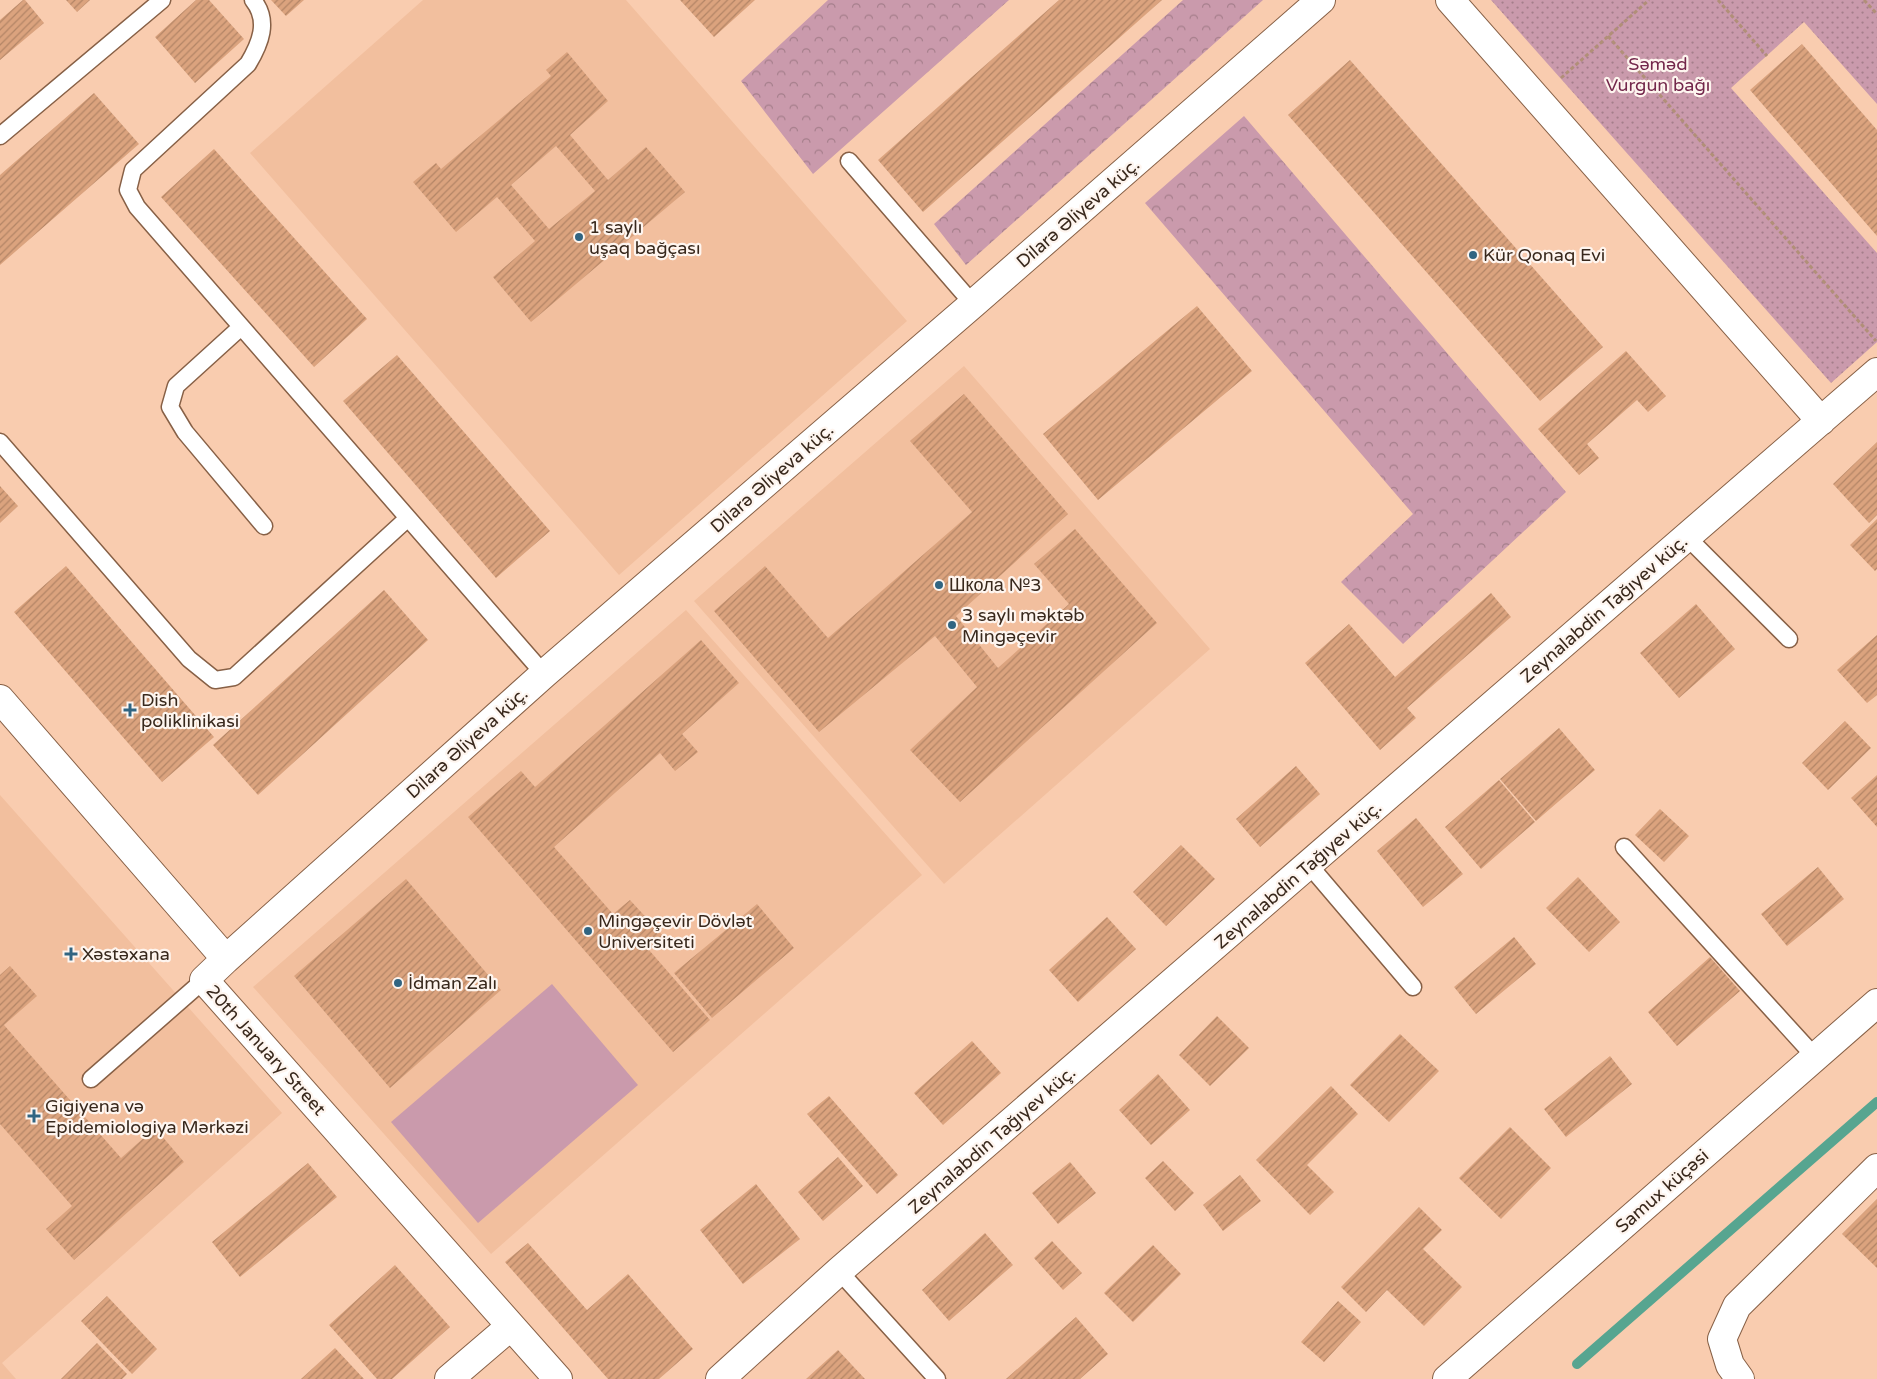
<svg xmlns="http://www.w3.org/2000/svg" width="1877" height="1379" font-family="'Varela Round',sans-serif">
	<style>
		.built { fill: #f2bf9e }
		.green { fill: url(#green-dots) }
		.forest { fill: url(#forest-crowns) }
		.pitch { fill: #ca9aac }
		.lines { fill: none; stroke-linecap: round; stroke-linejoin: round }
		.stream { stroke: #57a590; stroke-width: 10 }
		.building { fill: url(#building-hatch); fill-rule: evenodd }
		.service-casing { stroke: #876046; stroke-width: 19 }
		.minor-casing { stroke: #876046; stroke-width: 30 }
		.secondary-casing { stroke: #876046; stroke-width: 30 }
		.path { stroke: #b18f78; stroke-width: 3; stroke-dasharray: 4 2.5; stroke-linecap: butt }
		.service { stroke: #fff; stroke-width: 16 }
		.minor { stroke: #fff; stroke-width: 28 }
		.secondary { stroke: #fff; stroke-width: 28 }
		.poi-dot { fill: #316582; stroke: #fef5ef; stroke-width: 2 }
		.labels { text-anchor: middle; dominant-baseline: central; stroke-width: 4.5; stroke-linejoin: round; paint-order: stroke }
		.park-label { font-size: 18px; fill: #73274b; stroke: #fef5ef }
		.street-label { font-size: 18px; fill: #38281c; stroke: #fef5ef }
		.poi-label { font-size: 18px; fill: #38281c; stroke: #fef5ef; text-anchor: start }
	</style>
	<defs>
		<pattern id="green-dots" width="8" height="8" patternUnits="userSpaceOnUse" patternTransform="scale(1.25)"><rect width="8" height="8" fill="#ca9aac"/><path d="M2 2h.1M6 6h.1" fill="none" stroke="#a57e8b" stroke-width="1.8" stroke-linecap="round"/></pattern>
		<pattern id="forest-crowns" width="20" height="18" patternUnits="userSpaceOnUse" patternTransform="scale(1.25)"><rect width="20" height="18" fill="#ca9aac"/><path d="M2 6a3 3 0 1 1 6 0M12 15a3 3 0 1 1 6 0" fill="none" stroke="#a57e8b"/></pattern>
		<pattern id="building-hatch" width="6" height="6" patternUnits="userSpaceOnUse" patternTransform="scale(1.25)"><rect width="6" height="6" fill="#dba37e"/><path d="M-1 1l2-2M0 6l6-6M5 7l2-2" fill="none" stroke="#b38566"/></pattern>
	</defs>
	<rect width="100%" height="100%" fill="#f9ccaf"/>
	<!-- built -->
	<path class="built" d="M423,0H626L907,321L619,575L250,153Z
		M964,366L1210,649L944,884L694,601Z
		M686,610L922,875L491,1254L253,987Z
		M0,795L282,1113L2,1363L16,1379H0Z"/>
	<!-- green -->
	<path class="green" d="M1491,0H1877V104L1804,22L1731,88L1877,253V342L1831,383Z"/>
	<!-- forest -->
	<path class="forest" d="M828,0H1009L813,174L741,81Z
		M1183,0H1263L966,265L934,224Z
		M1244,116L1566,492L1403,644L1341,582L1413,514L1145,203Z"/>
	<!-- pitch -->
	<path class="pitch" d="M552,984L638,1085L478,1223L391,1122Z"/>
	<g class="lines">
		<!-- stream -->
		<path class="stream" d="M1577,1364L1877,1102"/>
	</g>
	<!-- building -->
	<path class="building" d="M23,0H25L44,23L0,60V20Z
		M66,0H90L77,12Z
		M196,0H209L244,39L195,83L155,37Z
		M271,0H304L286,16Z
		M680,0H755L714,37Z
		M1059,0H1162L923,212L878,160Z
		M1802,44L1877,130V236L1750,90Z
		M567,52L608,101L570,135L608,180L646,147L685,192L531,322L493,277L535,241L497,197L456,232L413,182L436,163L441,169L551,76L546,70ZM556,146L595,191L549,229L511,185Z
		M1350,60L1603,347L1540,401L1288,115Z
		M94,93L139,144L0,265V175Z
		M214,149L367,319L314,367L161,197Z
		M1197,306L1252,371L1098,500L1043,434Z
		M1626,351L1666,396L1648,412L1637,400L1587,444L1599,458L1579,475L1538,429Z
		M397,355L550,531L496,578L343,401Z
		M964,394L1068,514L956,616L998,668L1069,604L1034,564L1075,529L1157,623L960,802L910,750L977,687L935,636L819,732L714,611L765,566L828,638L972,512L910,441Z
		M1877,442V515L1869,523L1833,484Z
		M0,486L18,506L0,523Z
		M1877,519V569L1875,571L1850,545Z
		M66,566L214,737L162,782L14,612Z
		M384,590L428,640L258,795L213,745Z
		M1491,593L1511,617L1407,708L1416,718L1380,750L1305,663L1349,624L1395,677Z
		M1696,604L1735,649L1679,698L1640,653Z
		M1877,635V695L1867,703L1837,670Z
		M701,640L739,683L682,734L698,752L675,771L660,753L554,847L613,914L630,900L664,937L649,950L710,1020L673,1052L468,817L521,771L535,787Z
		M1845,721L1871,748L1828,790L1802,763Z
		M1559,728L1595,770L1536,821L1500,779Z
		M1296,766L1320,794L1260,847L1236,819Z
		M1877,775V827L1851,798Z
		M1499,780L1535,822L1481,869L1445,827Z
		M1660,809L1689,836L1664,862L1635,835Z
		M1416,818L1463,874L1423,907L1377,851Z
		M1181,845L1215,879L1166,926L1133,892Z
		M1818,867L1844,899L1787,946L1761,914Z
		M1578,877L1620,922L1589,952L1546,908Z
		M406,879L501,990L390,1088L294,976Z
		M757,904L794,948L712,1018L674,973Z
		M1107,917L1136,949L1078,1002L1049,970Z
		M1514,937L1536,964L1476,1014L1454,987Z
		M1710,957L1740,991L1677,1046L1648,1012Z
		M10,966L37,996L4,1025L121,1158L155,1128L184,1162L74,1260L46,1229L72,1206L0,1124V975Z
		M1217,1016L1249,1048L1210,1086L1179,1055Z
		M1400,1034L1439,1071L1389,1122L1350,1085Z
		M972,1041L1001,1073L943,1125L914,1093Z
		M1610,1056L1632,1084L1566,1137L1544,1109Z
		M1158,1074L1190,1110L1151,1145L1119,1110Z
		M1331,1086L1358,1114L1307,1165L1334,1192L1310,1215L1256,1160Z
		M829,1096L898,1175L877,1194L807,1114Z
		M1510,1127L1551,1168L1501,1219L1459,1178Z
		M838,1157L863,1186L823,1221L798,1192Z
		M1163,1161L1194,1193L1175,1211L1145,1178Z
		M1070,1162L1096,1193L1058,1224L1032,1193Z
		M308,1163L337,1197L240,1277L212,1242Z
		M1240,1175L1261,1201L1223,1231L1203,1205Z
		M756,1184L800,1239L743,1284L700,1230Z
		M1877,1199V1268L1842,1234Z
		M1419,1207L1442,1230L1423,1249L1462,1287L1424,1326L1387,1290L1366,1312L1341,1287Z
		M985,1233L1013,1265L949,1321L922,1290Z
		M1052,1241L1082,1273L1063,1290L1034,1258Z
		M528,1243L587,1310L628,1274L693,1349L659,1379H608L505,1262Z
		M1153,1245L1181,1274L1133,1322L1104,1293Z
		M395,1265L450,1327L392,1379H377L329,1325Z
		M107,1296L157,1349L132,1374L81,1321Z
		M1338,1301L1361,1322L1324,1362L1301,1342Z
		M1076,1317L1108,1354L1080,1379H1006Z
		M97,1343L127,1374L122,1379H61Z
		M335,1348L364,1379H301Z
		M838,1350L865,1379H806Z"/>
	<g class="lines">
		<defs>
			<path id="service" d="M253,0C270,21 260,44 248,64L133,170L128,190L137,207L544,674
				M0,136L162,0
				M849,161L973,304
				M241,327L176,386L170,407L185,432L264,526
				M0,442L189,659L215,680L234,677L408,518
				M1687,537L1789,639
				M1624,847L1816,1058
				M1309,865L1413,987
				M91,1079L204,980
				M839,1271L937,1379"/>
			<path id="minor" d="M1450,0L1821,421
				M0,699L226,959L204,980L558,1379
				M226,959L544,674L973,304L1321,0
				M449,1379L511,1326
				M720,1379L839,1271L1877,372
				M1740,1379L1730,1365L1722,1339L1737,1306L1877,1168"/>
			<path id="secondary" d="M1447,1379L1877,1003"/>
		</defs>
		<!-- service casing -->
		<use href="#service" class="service-casing"/>
		<!-- minor casing -->
		<use href="#minor" class="minor-casing"/>
		<!-- secondary casing -->
		<use href="#secondary" class="secondary-casing"/>
		<!-- path -->
		<path class="path" d="M1718,0L1767,56
			M1864,0L1877,14
			M1608,36L1876,341
			M1561,78L1649,0"/>
		<!-- service -->
		<use href="#service" class="service"/>
		<!-- minor -->
		<use href="#minor" class="minor"/>
		<!-- secondary -->
		<use href="#secondary" class="secondary"/>
	</g>
	<!-- markers -->
	<g class="poi-dot">
		<circle cx="579" cy="237" r="5"/>
		<circle cx="1473" cy="255" r="5"/>
		<circle cx="939" cy="585" r="5"/>
		<circle cx="952" cy="625" r="5"/>
		<path d="M127.5 702.5h5v5h5v5h-5v5h-5v-5h-5v-5h5z"/>
		<circle cx="588" cy="931" r="5"/>
		<path d="M68.5 946.5h5v5h5v5h-5v5h-5v-5h-5v-5h5z"/>
		<circle cx="398" cy="983" r="5"/>
		<path d="M31.5 1108.5h5v5h5v5h-5v5h-5v-5h-5v-5h5z"/>
	</g>
	<g class="labels">
		<!-- park labels -->
		<g class="park-label">
			<text x="1658" y="64">Səməd<tspan x="1658" dy="21">Vurgun bağı</tspan></text>
		</g>
		<!-- street labels -->
		<g class="street-label">
			<text transform="translate(1078 213) rotate(-41)">Dilarə Əliyeva küç.</text>
			<text transform="translate(772 478) rotate(-41)">Dilarə Əliyeva küç.</text>
			<text transform="translate(1604 609) rotate(-41)">Zeynalabdin Tağıyev küç.</text>
			<text transform="translate(467 743) rotate(-42)">Dilarə Əliyeva küç.</text>
			<text transform="translate(1298 875) rotate(-41)">Zeynalabdin Tağıyev küç.</text>
			<text transform="translate(266 1050) rotate(48)">20th January Street</text>
			<text transform="translate(992 1140) rotate(-41)">Zeynalabdin Tağıyev küç.</text>
			<text transform="translate(1662 1191) rotate(-41)">Samux küçəsi</text>
		</g>
		<!-- poi labels -->
		<g class="poi-label">
			<text x="589" y="227">1 saylı<tspan x="589" dy="21">uşaq bağçası</tspan></text>
			<text x="1483" y="255">Kür Qonaq Evi</text>
			<text x="949" y="585">Школа №3</text>
			<text x="962" y="615">3 saylı məktəb<tspan x="962" dy="21">Mingəçevir</tspan></text>
			<text x="141" y="700">Dish<tspan x="141" dy="21">poliklinikasi</tspan></text>
			<text x="598" y="921">Mingəçevir Dövlət<tspan x="598" dy="21">Universiteti</tspan></text>
			<text x="82" y="954">Xəstəxana</text>
			<text x="408" y="983">İdman Zalı</text>
			<text x="45" y="1106">Gigiyena və<tspan x="45" dy="21">Epidemiologiya Mərkəzi</tspan></text>
		</g>
	</g>
</svg>
